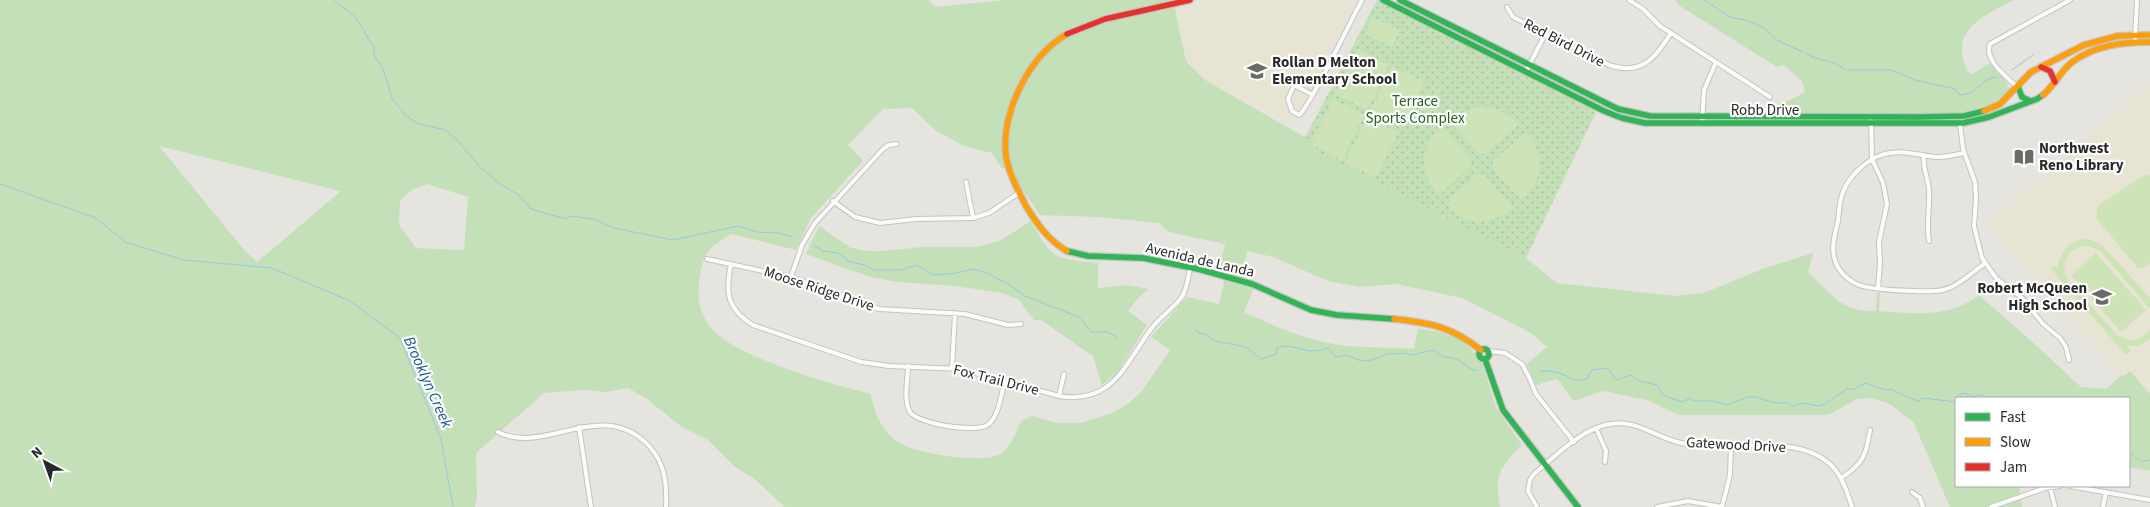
<svg xmlns="http://www.w3.org/2000/svg" width="2150" height="507" font-family="'Source Sans 3',sans-serif">
	<style>
		.education { fill: #e8e4d4 }
		.grass { fill: #c4e0b9; fill-rule: evenodd }
		.park { fill: url(#park-dots) }
		.pitch { fill: #cee3b7 }
		.lines { fill: none; stroke-linecap: round; stroke-linejoin: round }
		.stream { stroke: #97c7e3; stroke-width: 1 }
		.street-casing { stroke: #c4c3c3; stroke-width: 6 }
		.fast-casing { stroke: #c4c3c3; stroke-width: 8 }
		.slow-casing { stroke: #c4c3c3; stroke-width: 8 }
		.jam-casing { stroke: #c4c3c3; stroke-width: 8 }
		.street { stroke: #fbfbfa; stroke-width: 4 }
		.fast { stroke: #30b455; stroke-width: 5.5 }
		.slow { stroke: #ff9f0a; stroke-width: 5.5 }
		.jam { stroke: #e5322d; stroke-width: 5.5 }
		.labels { text-anchor: middle; dominant-baseline: central; stroke-width: 4.5; stroke-linejoin: round; paint-order: stroke }
		.street-label { font-size: 15px; fill: #282828; stroke: #fff }
		.poi-label { font-size: 15px; font-weight: bold; fill: #282828; stroke: #fff; text-anchor: start }
		.park-label { font-size: 15px; fill: #245f1e; stroke: #fff }
		.water-label { font-size: 16px; font-style: italic; fill: #17578e; stroke: #fff }
	</style>
	<defs>
		<pattern id="park-dots" width="8" height="8" patternUnits="userSpaceOnUse" patternTransform="scale(1.25)"><rect width="8" height="8" fill="#c4e0b9"/><path d="M2 2h.1M6 6h.1" fill="none" stroke="#a8c09f" stroke-width="1.8" stroke-linecap="round"/></pattern>
	</defs>
	<rect width="100%" height="100%" fill="#e6e4de"/>
	<!-- education -->
	<path class="education" d="M1214,0H1355L1292,124L1205,80L1186,61L1176,9Z
		M2150,85V394L2130,372L2123,376L1987,224Z"/>
	<!-- grass -->
	<path class="grass" d="M0,0H929L935,7L1005,0H1173L1186,61L1205,80L1303,136H1306V145L1526,258L1557,283L1675,296L1704,293L1765,268L1813,253L1808,272C1831,292 1840,313 1876,311L1877,293H1880L1879,311C1913,314 1950,318 1979,295L2038,347L2081,387L2106,389L2122,375L2124,376L2130,371L2150,394V471L2129,467V398H1956V486H2019L2022,507H1950L1914,423L1890,404L1871,398L1857,399L1828,415H1679L1647,400L1603,391L1574,401L1557,379L1536,385L1527,364L1547,347L1531,333L1462,298L1396,284L1359,287L1328,281L1273,257L1247,251L1242,274L1253,290L1244,312C1278,328 1310,342 1347,346C1369,348 1392,347 1414,349L1418,328L1443,333L1465,342L1482,363L1496,408L1522,445C1500,466 1494,476 1500,507H785L757,481L734,466L707,439L683,428L647,399L628,388L606,392L586,390L544,393L476,453L477,496L475,507H0ZM912,108L935,130L964,146L992,153L1002,168L1013,169L1017,182L1040,215L1099,217L1159,223L1169,232L1225,244L1219,270L1224,282L1219,304L1187,297L1151,337L1170,350L1142,391L1128,404L1112,413L1081,423H1057L1032,416L1021,421C1015,434 1010,452 995,456C973,463 907,453 891,437C878,424 875,411 870,393C834,386 734,356 712,329C702,317 697,302 699,286C699,276 702,262 707,253C711,246 724,239 731,234L796,250L811,218L863,161L848,145L883,109ZM159,146L340,191V192L257,262L245,251ZM427,184L468,197L464,250L416,248L399,225L400,200L412,190Z
		M1675,0H2014C1994,11 1960,23 1962,52C1962,58 1965,66 1967,71L1973,74L1989,63L2005,80L2010,89L2001,99L1989,105L1960,113H1790L1789,110H1770L1780,102H1786L1805,92L1802,81L1784,65L1777,67L1680,6Z
		M1031,221C1052,260 1054,258 1098,263V288L1128,285L1149,289L1138,298L1128,311L1147,325L1117,373L1102,385L1093,356L1041,320H1034L1018,299L1002,293L955,286L899,282L870,277L806,254L819,226L851,248L869,251H885L921,247H976L999,241Z"/>
	<!-- park -->
	<path class="park" d="M1377,0H1383L1596,112L1526,258L1305,145L1306,136Z"/>
	<!-- pitch -->
	<path class="pitch" d="M1372,17L1400,30L1392,47L1365,34Z
		M1357,49L1389,65L1367,110L1335,94Z
		M1392,66L1424,82L1401,128L1370,112Z
		M1333,99L1364,115L1342,160L1311,144Z
		M1481,106L1500,110L1519,124L1486,153L1480,154L1450,121L1461,113Z
		M1368,117L1398,133L1376,178L1345,162Z
		M1443,127L1471,160V166L1439,195C1418,172 1419,148 1443,127Z
		M1526,132C1546,157 1544,178 1521,200L1492,168L1493,161Z
		M1478,174L1485,175L1513,207C1491,226 1465,229 1446,203Z
		M2150,175V263L2143,268H2138L2096,218L2098,206L2143,176Z
		M2088,239L2099,243L2105,248L2150,298V309L2101,252C2080,235 2055,258 2068,280L2117,335C2129,343 2142,341 2150,329V339L2138,346H2127L2131,351L2126,355L2051,269L2055,266L2058,268C2059,251 2071,239 2088,239Z
		M2096,253L2146,310L2121,332L2071,275Z"/>
	<g class="lines">
		<!-- stream -->
		<path class="stream" d="M334,0C340,6 348,10 354,16C362,25 366,37 374,47V55L383,69L392,98L405,115L417,123L445,130L457,140L479,166L500,184L519,195L531,209L566,219L571,216L593,219L614,228L673,240L738,226L756,232L779,233L793,237
			M1704,0L1730,17L1749,21L1764,28L1777,40L1803,52
			M1806,53L1812,57L1834,63L1846,70
			M1850,70H1892L1915,80L1955,89L1960,95C1979,94 1979,79 1996,77
			M2012,70L2034,54
			M0,184L96,218L125,242L184,260L272,268L350,301L400,338L441,439L453,507
			M815,246L823,251L838,253L850,262L865,265L874,270H901L916,265L934,275L957,273L973,269L987,273L1008,284L1025,296L1079,317L1091,332H1108L1117,337
			M1195,330L1199,333L1205,334L1215,341L1246,347L1261,359L1276,354L1277,348C1288,343 1300,350 1311,351C1317,351 1322,350 1328,348L1336,357L1347,355L1358,360L1368,361L1388,354L1406,353L1411,355L1434,350L1443,357C1465,357 1462,368 1478,371
			M1541,371C1547,371 1553,371 1559,373C1572,377 1571,383 1587,379L1592,370L1607,368L1617,380L1631,375L1637,380L1657,385L1663,395L1682,402L1690,398L1693,401H1714L1727,405L1748,397H1756L1774,403H1788L1792,406L1803,403L1819,406L1825,404L1847,389H1855L1865,383L1886,390L1892,389C1901,395 1908,398 1919,401L1923,398L1956,402
			M1958,398V395L1964,393L1975,397L1980,394L1988,398
			M2129,452C2137,457 2140,464 2150,460"/>
		<defs>
			<path id="street" d="M1629,0L1643,9L1660,26L1770,97
				M1507,7L1513,17L1609,65C1642,76 1655,58 1671,33
				M2135,38L2137,0
				M1526,71L1546,33
				M2017,87C2007,77 1984,61 1990,44L2070,0
				M1313,95L1294,85L1288,99L1292,111L1299,115C1308,110 1353,16 1362,0
				M1871,116L1872,159L1883,183L1887,204L1879,242L1880,263L1878,288
				M1702,123L1704,90L1716,62
				M1960,124L1963,149L1975,182L1976,199L1974,226L1982,258L1996,278L2022,298L2043,324L2060,338L2066,347L2069,360
				M1964,153C1955,155 1947,157 1938,157C1918,156 1902,148 1881,155C1863,162 1846,179 1841,198C1839,206 1839,214 1838,221C1834,238 1829,253 1839,269C1844,276 1851,282 1859,285C1872,290 1930,293 1943,290C1959,286 1971,273 1984,264
				M1924,155C1922,169 1928,176 1929,190C1930,207 1926,225 1929,241
				M966,182L973,218
				M833,201L855,217L880,223L916,219L973,218L989,213L1019,193
				M707,259L791,277L879,309L965,314L1008,325L1021,324
				M731,264C725,293 727,309 753,325L861,362L889,366L961,369L1059,396C1113,405 1125,364 1151,329C1160,316 1175,308 1183,295C1187,287 1188,278 1190,269
				M791,277L802,245L815,223L883,149L889,145L897,144
				M1488,351L1505,353L1522,364L1529,377L1536,394L1574,442
				M908,366C908,379 903,400 910,412C918,424 978,434 989,424C999,415 1001,394 1005,381
				M952,368L955,313
				M1059,396L1064,374
				M579,427L591,507
				M1596,428L1606,451L1605,462
				M498,432C545,456 602,396 649,446C665,463 667,484 666,507
				M1841,478C1863,464 1866,456 1870,430
				M2070,486L2150,500
				M2050,487L2055,507
				M1912,492L1920,498L1923,507
				M1537,507L1528,491L1530,480L1533,475C1553,458 1580,431 1605,425C1634,417 1654,437 1681,443C1728,454 1804,428 1837,472C1845,483 1848,495 1852,507
				M1657,507L1688,501L1722,507
				M1722,507L1730,475L1731,446
				M1991,507L2045,488L2060,486
				M2103,507L2106,492"/>
			<path id="fast" d="M1383,0L1604,111L1622,118L1645,123H1963L1989,117L2037,99L2043,95
				M1400,0L1618,109L1650,116L1919,117L1964,116L1984,111
				M2018,87L2022,97L2030,101
				M1067,251L1088,256L1143,258L1198,269L1252,284L1311,310L1337,315L1394,319
				M1479 354a5 5 0 1 1 10 0a5 5 0 1 1-10 0Z
				M1485,359L1503,410L1578,507"/>
			<path id="slow" d="M1067,34C1029,56 1001,112 1006,156C1009,174 1018,190 1026,206C1037,224 1049,241 1067,251
				M2043,95C2054,86 2060,72 2071,63C2094,45 2123,42 2150,42
				M1984,111L2000,104L2031,72L2084,45L2117,36L2150,35
				M1394,319C1432,323 1451,327 1481,350"/>
			<path id="jam" d="M1067,34L1105,19L1190,0
				M2041,67L2050,71L2055,82"/>
		</defs>
		<!-- street casing -->
		<use href="#street" class="street-casing"/>
		<!-- fast casing -->
		<use href="#fast" class="fast-casing"/>
		<!-- slow casing -->
		<use href="#slow" class="slow-casing"/>
		<!-- jam casing -->
		<use href="#jam" class="jam-casing"/>
		<!-- street -->
		<use href="#street" class="street"/>
		<!-- fast -->
		<use href="#fast" class="fast"/>
		<!-- slow -->
		<use href="#slow" class="slow"/>
		<!-- jam -->
		<use href="#jam" class="jam"/>
	</g>
	<!-- icons -->
	<defs>
		<symbol id="school-bare" viewBox="-9 -9 18 18"><path d="M0-5L7-2L0 1L-7-2ZM-4 1L0 2.5L4 1V4Q0 6-4 4Z" fill="#6a6a68" stroke="#fff" stroke-width="2.5" paint-order="stroke"/></symbol>
		<symbol id="library-bare" viewBox="-9 -9 18 18"><path d="M-6-4Q-3-5.5-.7-3.5V5Q-3 3-6 4ZM6-4Q3-5.5 .7-3.5V5Q3 3 6 4Z" fill="#6a6a68" stroke="#fff" stroke-width="2.5" paint-order="stroke"/></symbol>
	</defs>
	<g fill-rule="evenodd">
		<use href="#school-bare" x="1243" y="57" width="28" height="28"/>
		<use href="#library-bare" x="2010" y="143" width="28" height="28"/>
		<use href="#school-bare" x="2088" y="283" width="28" height="28"/>
	</g>
	<g class="labels">
		<!-- street labels -->
		<g class="street-label">
			<text transform="translate(1564 43) rotate(27)">Red Bird Drive</text>
			<text x="1765" y="110">Robb Drive</text>
			<text transform="translate(1200 260) rotate(13)">Avenida de Landa</text>
			<text transform="translate(819 289) rotate(18)">Moose Ridge Drive</text>
			<text transform="translate(996 380) rotate(14)">Fox Trail Drive</text>
			<text transform="translate(1736 445) rotate(3)">Gatewood Drive</text>
		</g>
		<!-- poi labels -->
		<g class="poi-label">
			<text x="1272" y="62">Rollan D Melton<tspan x="1272" dy="17">Elementary School</tspan></text>
			<text x="2039" y="148">Northwest<tspan x="2039" dy="17">Reno Library</tspan></text>
			<text x="2087" y="288" text-anchor="end">Robert McQueen<tspan x="2087" dy="17">High School</tspan></text>
		</g>
		<!-- park labels -->
		<g class="park-label">
			<text x="1415" y="101">Terrace<tspan x="1415" dy="17">Sports Complex</tspan></text>
		</g>
		<!-- water labels -->
		<g class="water-label">
			<text transform="translate(428 382) rotate(66)">Brooklyn Creek</text>
		</g>
	</g>
	<!-- legend -->
	<rect x="1955" y="397" width="175" height="90" fill="#ffffff" stroke="#a9a9a9"/>
	<rect x="1965" y="413" width="25" height="8" fill="#30b455" stroke="#a9a9a9"/>
	<text x="2000" y="422" font-size="15" fill="#282828">Fast</text>
	<rect x="1965" y="438" width="25" height="8" fill="#ff9f0a" stroke="#a9a9a9"/>
	<text x="2000" y="447" font-size="15" fill="#282828">Slow</text>
	<rect x="1965" y="463" width="25" height="8" fill="#e5322d" stroke="#a9a9a9"/>
	<text x="2000" y="472" font-size="15" fill="#282828">Jam</text>
	<!-- north arrow -->
	<g transform="translate(45 462) rotate(319)" stroke="#ffffff" stroke-width="4" paint-order="stroke">
	<path d="M0-4L9 19L0 12L-9 19Z" fill="#282828"/>
	<text y="-8" font-size="14" font-weight="bold" text-anchor="middle" fill="#282828">N</text>
	</g>
</svg>
